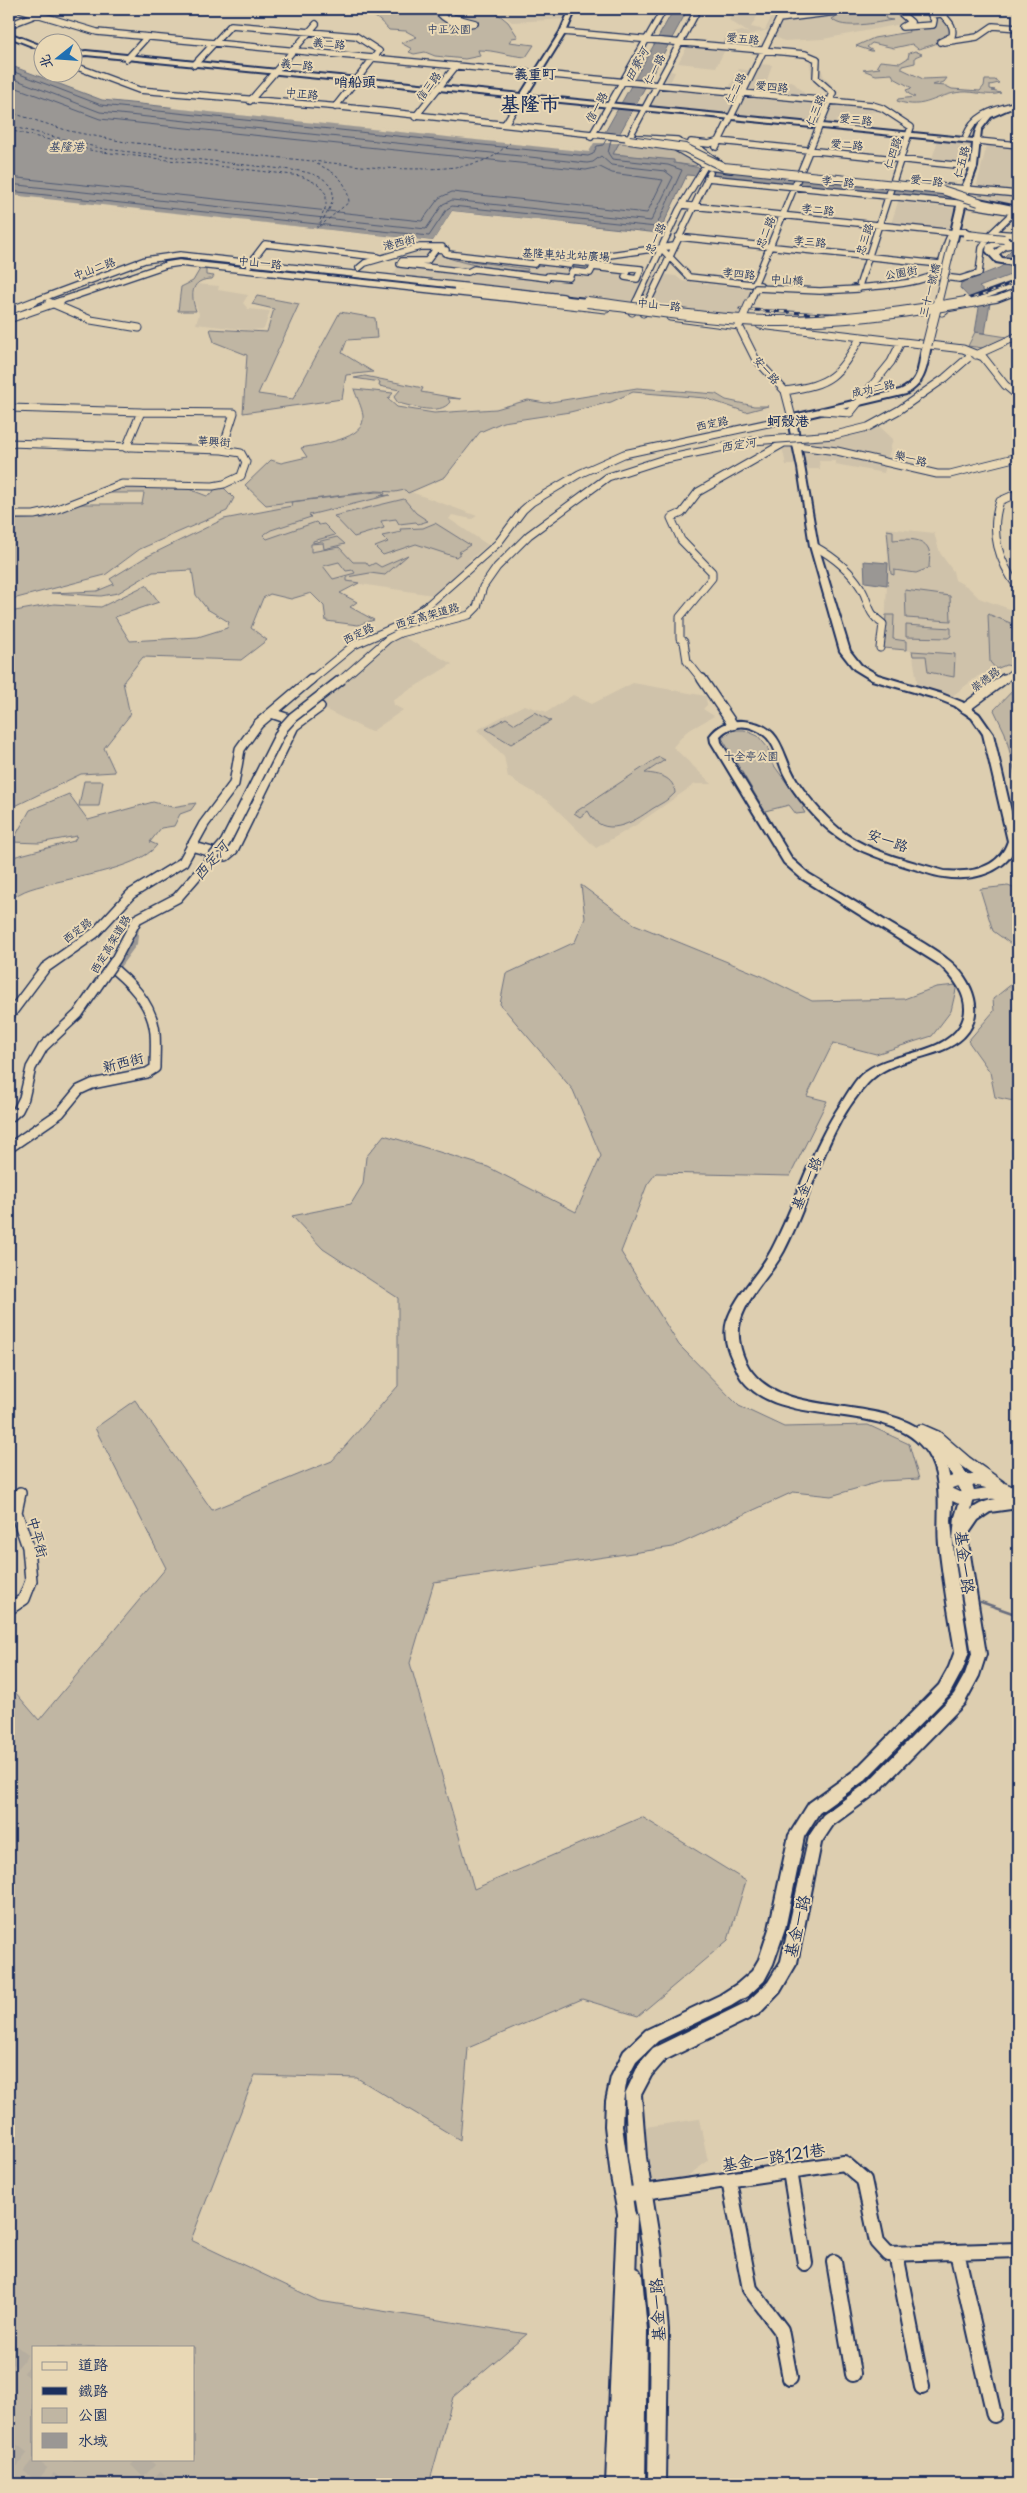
<svg xmlns="http://www.w3.org/2000/svg" width="1027" height="2493" font-family="'Playpen Sans','LXGW WenKai TC',sans-serif">
	<style>
		.built { fill: #cfc2aa }
		.green { fill: #c0b6a3; stroke: #6e7280; fill-rule: evenodd }
		.water { fill: #9a9794; stroke: #676d7e }
		.pier { fill: #ddceb0 }
		.lines { fill: none; stroke-linecap: round; stroke-linejoin: round }
		.shore { stroke: #4e5974; stroke-width: 1 }
		.stream-far1 { stroke: #676d7e; stroke-width: 2.5 }
		.stream { stroke: #676d7e; stroke-width: 3 }
		.river { fill: #9a9794; fill-rule: evenodd }
		.ferry { stroke: #344469; stroke-width: 1; stroke-dasharray: 3 2.5; stroke-linecap: butt }
		.major-tunnel { stroke: #b6aea0; stroke-width: 17; stroke-dasharray: 17 8; stroke-linecap: butt }
		.minor-far4-casing { stroke: #1b2f5e; stroke-width: 8 }
		.minor-far3-casing { stroke: #1b2f5e; stroke-width: 9 }
		.minor-far2-casing { stroke: #1b2f5e; stroke-width: 12 }
		.minor-far1-casing { stroke: #1b2f5e; stroke-width: 14 }
		.minor-casing { stroke: #1b2f5e; stroke-width: 18 }
		.major-casing { stroke: #1b2f5e; stroke-width: 4 }
		.highway-casing { stroke: #1b2f5e; stroke-width: 4 }
		.minor-far4 { stroke: #e9d8b5; stroke-width: 5.5 }
		.minor-far3 { stroke: #e9d8b5; stroke-width: 7 }
		.minor-far2 { stroke: #e9d8b5; stroke-width: 9 }
		.minor-far1 { stroke: #e9d8b5; stroke-width: 11 }
		.minor { stroke: #e9d8b5; stroke-width: 14 }
		.major { fill: #e9d8b5; fill-rule: evenodd }
		.highway { fill: #e9d8b5; fill-rule: evenodd }
		.rail-far1-casing { stroke: #1b2f5e; stroke-width: 2.5 }
		.rail-casing { stroke: #1b2f5e; stroke-width: 3 }
		.rail-far1 { stroke: #e9d8b5; stroke-width: 1; stroke-dasharray: 4.5; stroke-linecap: butt }
		.rail { stroke: #e9d8b5; stroke-width: 2; stroke-dasharray: 5; stroke-linecap: butt }
		.minor-bridge-far2-casing { stroke: #1b2f5e; stroke-width: 8; stroke-linecap: butt }
		.minor-bridge-far1-casing { stroke: #1b2f5e; stroke-width: 9; stroke-linecap: butt }
		.minor-bridge-casing { stroke: #1b2f5e; stroke-width: 12; stroke-linecap: butt }
		.major-bridge-far1-casing { stroke: #1b2f5e; stroke-width: 9; stroke-linecap: butt }
		.major-bridge-casing { stroke: #1b2f5e; stroke-width: 11; stroke-linecap: butt }
		.highway-bridge-far1-casing { stroke: #1b2f5e; stroke-width: 10; stroke-linecap: butt }
		.highway-bridge-casing { stroke: #1b2f5e; stroke-width: 12; stroke-linecap: butt }
		.minor-bridge-far2 { stroke: #e9d8b5; stroke-width: 5.5 }
		.minor-bridge-far1 { stroke: #e9d8b5; stroke-width: 7 }
		.minor-bridge { stroke: #e9d8b5; stroke-width: 9 }
		.major-bridge-far1 { stroke: #e9d8b5; stroke-width: 7 }
		.major-bridge { stroke: #e9d8b5; stroke-width: 9 }
		.highway-bridge-far1 { stroke: #e9d8b5; stroke-width: 8 }
		.highway-bridge { stroke: #e9d8b5; stroke-width: 10 }
		.labels { text-anchor: middle; dominant-baseline: central; stroke-width: 4; stroke-linejoin: round; paint-order: stroke }
		.far-park-label { font-size: 11px; fill: #344368; stroke: #e9d8b5 }
		.far-street-label { font-size: 11px; fill: #1b2f5e; stroke: #e9d8b5 }
		.far-water-label { font-size: 12px; font-style: italic; fill: #344469; stroke: #e9d8b5 }
		.far-quarter-label { font-size: 14px; font-weight: bold; fill: #1b2f5e; stroke: #e9d8b5 }
		.street-label { font-size: 14px; fill: #1b2f5e; stroke: #e9d8b5 }
		.water-label { font-size: 15px; font-style: italic; fill: #344469; stroke: #e9d8b5 }
		.near-street-label { font-size: 16px; fill: #1b2f5e; stroke: #e9d8b5 }
		.far-town-label { font-size: 20px; font-weight: bold; fill: #1b2f5e; stroke: #e9d8b5 }
	</style>
	<rect width="100%" height="100%" fill="#ddceb0"/>
	<filter id="ink" filterUnits="userSpaceOnUse"><feTurbulence type="fractalNoise" baseFrequency=".02" numOctaves="2"/><feDisplacementMap in="SourceGraphic" scale="10" xChannelSelector="R" yChannelSelector="G"/><feConvolveMatrix kernelMatrix="1 2 1 2 8 2 1 2 1" color-interpolation-filters="sRGB"/></filter>
	<g filter="url(#ink)">
		<!-- built -->
		<path class="built" d="M494,9H569L567,19L512,22Z
			M746,9H761L751,27L765,30L775,10L762,9H778L768,30L748,35L759,42L758,45L744,48L722,45L726,35L742,31L749,33L729,20L733,13Z
			M869,9H894L907,23L823,39L784,41L774,36L783,20Z
			M688,45L726,48L716,67L678,63Z
			M809,59H821V68L824,77L839,93L836,99L887,109L914,124V133L903,132L905,126L879,111L847,117L849,119L837,120L835,125L651,106L670,71L675,72L670,83L729,88L739,69L753,71L757,64L772,65L766,83L792,81L807,96L824,97L827,92L812,78Z
			M938,140L974,144L967,166L931,162Z
			M987,144L1018,147V201L1014,204L974,197Z
			M898,202L955,208L949,229L891,224Z
			M433,249L676,276L682,281L753,289L743,313L739,312L738,315L395,278L397,274L394,273L402,260L392,258L419,250Z
			M196,284L219,286L218,290L248,295L243,303L248,309L270,311L264,329L250,330L196,324L199,314L193,297Z
			M878,425L893,439L884,473L835,464V461H819L820,469H804L803,465H786L781,442L858,433Z
			M401,485L411,492L477,516L472,519L452,515L449,519L488,545L468,561L472,562L433,595L347,582L289,591L215,573L275,517L270,502Z
			M887,528L934,533L940,553L953,571L955,580L968,587L979,598L1018,612V661L1011,666L1006,665L978,676L951,697L918,687L912,651L884,648L887,585L865,582L864,561L888,562Z
			M386,632L402,636L452,664L393,700L394,705L403,710L371,732L318,706L381,652L385,646L370,639Z
			M633,683L706,696L707,705L703,709L714,716L686,732L673,747L712,784H695L636,825L596,848L548,801L508,777L504,756L477,730L524,705L547,712L573,695L592,704Z
			M699,2119L708,2161L686,2177L646,2181L639,2128Z"/>
		<!-- green -->
		<path class="green" d="M344,9H492L508,22L518,37L512,38L509,42L534,45L526,57C509,56 495,50 478,50L480,56L465,59L435,56L425,52L414,54L409,52L412,49L401,43L417,37L406,31L389,30C373,12 367,12 344,9Z
			M872,11L885,15L886,19L893,20C878,22 842,31 832,19L840,14Z
			M939,14C943,18 948,23 950,27C956,40 926,47 918,49L912,44L894,48L872,43L867,47L873,51H871L856,46L874,38L909,32L908,28L934,25L932,16Z
			M915,51L922,54L915,57V63L902,66V69L923,79L947,78L944,82L932,85L946,86L952,89L980,91L984,86L985,80H995L999,83L990,85V89L995,90L992,91L1001,93C988,97 975,91 962,92C935,94 926,111 897,101L898,99L915,97L909,94L906,90L912,88L894,78L892,74L876,75L863,70L880,68L877,66L880,61L900,63L908,58L909,53Z
			M619,143L668,148L676,150L697,163L696,166L673,163L674,161L613,154Z
			M444,254L456,259L528,269L527,271C496,269 470,266 443,256Z
			M200,269H206V275L214,276L212,279C191,279 190,294 196,311H178L181,287L193,281Z
			M257,296L299,304L258,394L293,399L340,312L375,318L377,338L347,340L342,353L373,372L346,375L342,399L243,413L247,355L214,342L210,329L267,332L274,309L252,304Z
			M975,332L1007,337L983,348L968,346Z
			M365,376L423,388L421,392L461,399L448,398L450,402C440,416 412,406 398,403L394,397L400,390L379,386L380,382L354,378Z
			M637,388L716,394L726,400L754,406H768L746,412L705,398L633,392L611,402L570,412L503,422L480,432L445,477L408,493L405,490L395,492L376,491L266,505L245,485L271,460L281,463L307,457L301,448C319,444 366,440 363,416C362,407 357,398 354,389L393,393L388,399L397,407L434,413L496,409L528,400L545,403Z
			M125,486L186,488L207,496L212,494L215,488L223,487L234,498L227,511L140,549L105,575L9,600V520L45,518L76,504H142L144,493H107Z
			M376,492H384L385,494L378,496L390,495L309,515L311,517L271,530L263,535L267,539L316,522L319,525L324,524L335,535L313,541V543L337,537L345,544L324,549L323,543L311,544V552L339,547L353,562H366L369,566L375,563L381,567L408,555L385,575L370,573L347,577V581L359,583L340,593L357,602L350,607L374,620L358,625L326,621L324,606L311,593L291,599L270,594L263,598L251,628L267,640L241,660L143,657L123,682L130,715L104,748L115,772L81,774L9,809V615L15,611L54,604L101,607L146,585L159,602L115,617L130,641L198,637L227,628L229,622L207,609L196,595L192,570L153,572L118,593L101,596L51,593L97,591L114,584L110,579L146,557L224,519L292,506L291,502ZM339,562L346,571L353,570L355,573L333,579L323,566Z
			M404,499L416,513L428,521L418,524L416,522L399,524L396,519L381,521L384,528L354,537L334,516Z
			M435,523L470,545L459,552L461,553L456,557L416,544L383,555L375,547L388,542L382,536L401,532L400,529L423,528Z
			M887,530L893,531V540C903,539 922,537 928,548C931,553 929,563 929,568L916,573L894,570V575L891,574Z
			M905,590L950,596L951,621L906,618Z
			M988,614L1018,626V661L1011,666L1006,665L996,669L990,662Z
			M886,615H894L893,639L906,641V650L884,648Z
			M906,625L951,628V636L948,638L906,637Z
			M912,651L955,654L954,677L928,672L926,656H913Z
			M1018,685V785L1005,733L994,710Z
			M535,712L551,721L511,744L486,729L506,718L515,724Z
			M734,730H744L758,736L768,748L770,760L804,807L802,808L805,813L796,814L789,805L765,811L722,738Z
			M659,757L665,760L645,773C659,774 674,777 675,793C669,800 660,804 652,809C634,822 603,841 588,811L580,817L574,813Z
			M84,781H103L99,806H79Z
			M69,794L88,820L153,802L172,807L196,803L191,810L180,814L174,826L161,828L150,842L157,845C138,871 62,878 30,889C23,891 16,896 9,899V858L74,841L77,836L39,843L12,842L30,810Z
			M581,885L634,924L762,976L812,1001L904,999L936,987L957,985L951,1011L932,1036L876,1054L833,1043L807,1096L827,1101L790,1176L656,1173L647,1185L621,1252L679,1345L739,1406L784,1427L868,1425L909,1444L919,1479L882,1481L831,1496L793,1492L673,1547L434,1582L410,1663L474,1889L642,1817L746,1881L728,1940L638,2016L582,1999L468,2048L460,2140L357,2078L255,2075L191,2240L319,2301L527,2334L453,2397L429,2484H9V1685L39,1720L166,1568L95,1428L135,1400L212,1510L332,1461L398,1386V1298L323,1249L292,1216L351,1204L363,1184L366,1157L384,1135L488,1167L576,1212L601,1156L573,1090L500,1004L506,974L575,942L585,918ZM34,2347H194V2459H34Z
			M1008,886L1018,890V949L993,931L980,889Z
			M1018,979V1102L995,1097L990,1072L968,1041L994,1011L993,999Z"/>
		<!-- water -->
		<path class="water" d="M674,9H688L615,142L619,143L613,154L674,160V163L695,167L954,193L1017,206L1018,212L951,201L687,175L659,233L452,211L433,241L9,197V65L102,100L589,151L595,140L600,141Z
			M1018,247V272L979,287L991,297L985,333L975,332L979,308L960,288L961,283L999,268L1008,262L1003,258L1011,250Z
			M864,561L888,563L887,585L865,582Z"/>
		<!-- pier -->
		<path class="pier" d="M173,106L587,149L593,139L599,138L603,131L623,133L619,140L621,143H594L589,152L171,108Z
			M10,195L433,241L452,211L566,223L564,225L453,214L433,244L9,199Z"/>
		<g class="lines">
			<!-- shore -->
			<path class="shore" d="M9,70L101,105L588,156L593,154L597,146L603,145L606,140
				M9,77L100,112L587,163L593,162L601,156L611,165L665,171L673,177L651,221L452,200L443,204L426,229L9,184
				M9,85L100,119L586,170L600,167L612,173L663,180L647,213L452,192L439,198L422,221L9,177
				M9,191L429,236L447,209L452,206L656,227L682,170L668,165L612,159L608,153L611,140"/>
			<!-- stream-far1 -->
			<path class="stream-far1" d="M981,1602L1018,1615"/>
			<!-- stream -->
			<path class="stream" d="M1016,1901L1018,1902"/>
			<!-- river -->
			<path class="river" d="M138,915L145,919L139,927L137,944L118,970H108L106,967C111,959 119,952 122,944C127,933 123,919 138,915Z"/>
			<!-- ferry -->
			<path class="ferry" d="M9,112L69,131L125,142L381,168C414,169 462,172 492,157C498,154 504,147 510,143
				M9,126L104,149L300,171C343,179 339,200 316,229
				M9,130L94,151L301,176L318,184L326,194V206L319,223
				M317,164C336,173 347,180 349,202L319,227"/>
			<!-- major-tunnel -->
			<path class="major-tunnel" d="M9,2351L34,2370
				M9,2449L54,2484
				M137,2459L162,2484"/>
			<defs>
				<path id="minor-far4" d="M20,9L97,32L872,105L882,108L911,127L858,289
					M436,9C445,22 460,27 475,23L452,17L448,9
					M896,9L911,22L902,27L933,25L934,20L931,15L942,14C948,21 955,26 952,36L940,42
					M779,19L861,9
					M9,25L38,14
					M563,32L805,54L817,59L816,78L833,93L754,285
					M944,42L977,37L993,26L1018,28
					M127,59L147,37
					M72,65L139,90L341,107L629,138L698,9
					M194,65L231,25L356,36L379,51L335,107
					M250,101L316,24
					M415,117L456,66
					M505,124L522,97
					M966,136C974,116 990,111 1010,106
					M591,137L664,9
					M624,137L677,140
					M671,140L700,149L719,163
					M978,141L1018,145
					M691,142L709,144L719,141L974,167
					M716,147L784,9
					M676,148L709,167L731,170
					M707,178L967,204L1014,212L992,233
					M935,186L1018,194
					M682,205L955,233
					M992,233L1018,235
					M678,237L940,264
					M661,248L689,277L760,285
					M436,249L446,250L445,253L448,254L534,264L536,261L570,265L571,262L641,269L637,279L625,277L628,271L593,267L590,273L572,271L569,278L548,276L547,278L474,269L468,272L400,264L402,261H427Z
					M996,253L1005,246L1018,244
					M581,259L674,246
					M249,265L265,244L378,257
					M359,268L365,263L420,247H442
					M935,276L960,279L979,273L982,248L988,239
					M854,288C870,287 933,284 939,269C945,257 944,244 952,233
					M32,302L145,260L180,255L563,297
					M57,302L166,265L179,263L545,302
					M636,302L679,210L708,161
					M648,302L710,173
					M978,302L997,299L1018,291"/>
				<path id="minor-far3" d="M534,301L606,309
					M49,302L91,320L139,328
					M9,311L35,301
					M632,312L637,301
					M942,312L947,308L985,301
					M643,313L649,301
					M9,319L61,301
					M760,325L963,349L983,357L1005,385L1018,396
					M976,355L1018,336
					M785,391C832,384 837,377 861,337
					M9,408L141,412L126,448
					M822,411L850,413L891,362L901,342
					M141,412L234,413L222,450
					M9,443L222,450L241,453L246,462L241,476L224,484L213,486L122,484L52,511L34,515H9
					M797,446L837,451L937,474H950L1018,457
					M1018,493L1000,501C989,533 999,561 1018,588
					M814,546C832,556 850,570 861,588C870,603 866,612 883,624L880,648
					M310,681L354,645L400,625L429,604L498,543L523,510L532,502L579,474L624,454L792,418L785,391L755,358L739,326L670,317
					M703,681L687,661L684,642L680,638V617L712,578V572L681,540L671,518L682,513L698,492L784,443H797
					M1002,681L1018,669"/>
				<path id="minor-far2" d="M702,679L733,725
					M965,708L1004,679
					M271,713L298,722
					M191,846L226,856L233,850L294,726L320,707
					M9,1016L45,968L95,933L131,894L183,862L204,824L234,784L240,749L258,724L311,679
					M9,1148L60,1113L79,1090L92,1084L147,1073L155,1068C155,1056 156,1045 155,1033C152,1002 128,980 105,962"/>
				<path id="minor-far1" d="M921,1430L937,1437L966,1462L1000,1486
					M944,1486C966,1471 997,1485 1018,1495
					M946,1492L959,1498L992,1493L1015,1496
					M9,1609L24,1599L31,1581L28,1547L16,1512L20,1493"/>
				<path id="minor" d="M790,2171L805,2263
					M729,2181L750,2289L781,2330L790,2378
					M623,2195L844,2163L864,2180L877,2242L888,2254L1018,2250
					M957,2252L994,2415
					M896,2254L922,2387
					M834,2262L853,2374"/>
				<path id="major" d="M570,9H576L566,32L527,95L974,139C976,116 999,107 1018,101V105L991,117L981,130L977,167L969,189L957,240L953,242L949,240L961,189L971,167L973,143L86,55L72,57V53L86,51L521,94L560,32Z
					M9,33L42,46V50L9,37Z
					M924,343L931,345C927,365 926,384 906,394L796,420L818,546L850,651L861,665L878,675L942,694L962,702L979,714L993,734L1018,841C1009,872 974,882 944,877C933,876 922,871 911,868C878,858 846,848 821,823C808,809 795,795 786,778C778,765 777,745 764,735C751,724 732,723 720,736L721,742L792,859L809,874C834,889 859,904 884,920C905,933 928,944 947,959C973,978 989,1018 959,1041C932,1061 891,1057 868,1083C824,1130 813,1196 784,1251C771,1275 747,1296 740,1322C736,1338 742,1359 752,1372C787,1418 880,1395 927,1434L932,1432C943,1435 969,1475 973,1487C976,1495 973,1502 971,1510C984,1499 1002,1497 1018,1498V1508L990,1512L978,1520L967,1536L986,1654L979,1676L964,1704L878,1792L833,1825L821,1843L797,1963L780,1992L759,2014L665,2060L651,2076L641,2095L646,2157L661,2250L668,2330L666,2484H648L650,2330L643,2250L628,2157L625,2094L639,2064L653,2048L747,2002L768,1982L781,1961L809,1836L823,1815L868,1782L954,1694L965,1674L972,1654L953,1540L955,1517L961,1497L960,1489L947,1467L953,1492L951,1521L954,1556L969,1651L963,1669L949,1695L865,1780L819,1813L804,1837L785,1929L773,1964L764,1981L749,1995L731,2006L658,2041L636,2062L627,2079L623,2101L622,2126L636,2224L633,2230L627,2233L621,2230L611,2177L605,2126L606,2101L611,2077L624,2051L646,2030L720,1995L737,1984L752,1971L759,1959L769,1929L789,1835L809,1803L855,1770L939,1685L949,1667L955,1651C949,1616 943,1580 939,1545C936,1514 945,1481 927,1453C890,1397 779,1432 741,1378C738,1373 736,1367 733,1361C727,1349 723,1334 727,1321C736,1294 759,1274 772,1249C797,1201 811,1148 842,1102C848,1093 853,1083 861,1075C888,1050 939,1058 960,1026C974,1003 956,980 940,965L801,878L784,863L711,742L710,736C718,725 730,720 743,721C785,724 780,755 798,782C811,801 828,821 847,835C876,854 911,861 944,871C970,873 999,869 1008,841L983,734L972,718L955,706L935,698L872,680L854,669L840,651L810,546L798,468L788,421L789,416L900,390C924,379 916,363 924,343Z
					M633,2267L639,2270L642,2276L647,2330L645,2484H627L629,2330L624,2276L627,2270Z"/>
				<path id="highway" d="M979,199L1018,207V213L976,204V200Z
					M952,229H967L971,232C967,236 958,234 952,233Z
					M1001,239H1018V245H1002L994,248L1002,258L1018,260V266L996,262L986,251L987,245Z
					M1018,281V287L969,304L961,302Z
					M457,285L587,299L592,302L587,305L454,290V286Z
					M627,2208L634,2211L637,2218L628,2484H606L617,2218L620,2211Z"/>
			</defs>
			<!-- minor-far4 casing -->
			<use href="#minor-far4" class="minor-far4-casing"/>
			<!-- minor-far3 casing -->
			<use href="#minor-far3" class="minor-far3-casing"/>
			<!-- minor-far2 casing -->
			<use href="#minor-far2" class="minor-far2-casing"/>
			<!-- minor-far1 casing -->
			<use href="#minor-far1" class="minor-far1-casing"/>
			<!-- minor casing -->
			<use href="#minor" class="minor-casing"/>
			<!-- major casing -->
			<use href="#major" class="major-casing"/>
			<!-- highway casing -->
			<use href="#highway" class="highway-casing"/>
			<!-- minor-far4 -->
			<use href="#minor-far4" class="minor-far4"/>
			<!-- minor-far3 -->
			<use href="#minor-far3" class="minor-far3"/>
			<!-- minor-far2 -->
			<use href="#minor-far2" class="minor-far2"/>
			<!-- minor-far1 -->
			<use href="#minor-far1" class="minor-far1"/>
			<!-- minor -->
			<use href="#minor" class="minor"/>
			<!-- major -->
			<use href="#major" class="major"/>
			<!-- highway -->
			<use href="#highway" class="highway"/>
			<defs>
				<path id="rail-far1" d="M956,302L985,294L1018,281"/>
				<path id="rail" d="M740,309C812,314 889,321 960,301"/>
			</defs>
			<!-- rail-far1 casing -->
			<use href="#rail-far1" class="rail-far1-casing"/>
			<!-- rail casing -->
			<use href="#rail" class="rail-casing"/>
			<!-- rail-far1 -->
			<use href="#rail-far1" class="rail-far1"/>
			<!-- rail -->
			<use href="#rail" class="rail"/>
			<defs>
				<path id="minor-bridge-far2" d="M750,302L756,288L820,291L858,289"/>
				<path id="minor-bridge-far1" d="M739,326L750,301
					M340,681L388,639L400,633L469,615L477,607L483,587L497,567L529,535L608,477L661,460L753,441L835,435L868,427L899,410L945,378L968,358"/>
				<path id="minor-bridge" d="M9,1118L18,1110L24,1098L31,1068L43,1047L78,1014L116,959L137,919L177,898L225,843L283,728L293,717L342,679"/>
				<path id="major-bridge-far1" d="M938,302L953,240"/>
				<path id="major-bridge" d="M927,345L938,301"/>
				<path id="highway-bridge-far1" d="M629,140L685,148L724,167L942,190L979,202
					M967,235L1004,239
					M587,302H591
					M963,302H966"/>
				<path id="highway-bridge" d="M587,302C647,309 708,320 769,321C835,322 901,313 966,302"/>
			</defs>
			<!-- minor-bridge-far2 casing -->
			<use href="#minor-bridge-far2" class="minor-bridge-far2-casing"/>
			<!-- minor-bridge-far1 casing -->
			<use href="#minor-bridge-far1" class="minor-bridge-far1-casing"/>
			<!-- minor-bridge casing -->
			<use href="#minor-bridge" class="minor-bridge-casing"/>
			<!-- major-bridge-far1 casing -->
			<use href="#major-bridge-far1" class="major-bridge-far1-casing"/>
			<!-- major-bridge casing -->
			<use href="#major-bridge" class="major-bridge-casing"/>
			<!-- highway-bridge-far1 casing -->
			<use href="#highway-bridge-far1" class="highway-bridge-far1-casing"/>
			<!-- highway-bridge casing -->
			<use href="#highway-bridge" class="highway-bridge-casing"/>
			<!-- minor-bridge-far2 -->
			<use href="#minor-bridge-far2" class="minor-bridge-far2"/>
			<!-- minor-bridge-far1 -->
			<use href="#minor-bridge-far1" class="minor-bridge-far1"/>
			<!-- minor-bridge -->
			<use href="#minor-bridge" class="minor-bridge"/>
			<!-- major-bridge-far1 -->
			<use href="#major-bridge-far1" class="major-bridge-far1"/>
			<!-- major-bridge -->
			<use href="#major-bridge" class="major-bridge"/>
			<!-- highway-bridge-far1 -->
			<use href="#highway-bridge-far1" class="highway-bridge-far1"/>
			<!-- highway-bridge -->
			<use href="#highway-bridge" class="highway-bridge"/>
		</g>
	</g>
	<g class="labels">
		<!-- far-park labels -->
		<g class="far-park-label">
			<text x="449" y="28">中正公園</text>
			<text x="751" y="755">十全亭公園</text>
		</g>
		<!-- far-street labels -->
		<g class="far-street-label">
			<text transform="translate(743 38) rotate(6)">愛五路</text>
			<text transform="translate(329 43) rotate(5)">義二路</text>
			<text transform="translate(297 64) rotate(6)">義一路</text>
			<text transform="translate(654 69) rotate(-63)">仁一路</text>
			<text transform="translate(428 86) rotate(-53)">信三路</text>
			<text transform="translate(772 86) rotate(5)">愛四路</text>
			<text transform="translate(735 88) rotate(-64)">仁二路</text>
			<text transform="translate(302 93) rotate(5)">中正路</text>
			<text transform="translate(596 107) rotate(-61)">信一路</text>
			<text transform="translate(815 110) rotate(-67)">仁三路</text>
			<text transform="translate(856 119) rotate(6)">愛三路</text>
			<text transform="translate(847 144) rotate(5)">愛二路</text>
			<text transform="translate(892 153) rotate(-72)">仁四路</text>
			<text transform="translate(961 162) rotate(-76)">仁五路</text>
			<text transform="translate(927 180) rotate(6)">愛一路</text>
			<text transform="translate(838 181) rotate(6)">孝一路</text>
			<text transform="translate(818 209) rotate(6)">孝二路</text>
			<text transform="translate(765 232) rotate(-68)">忠二路</text>
			<text transform="translate(655 238) rotate(-65)">忠一路</text>
			<text transform="translate(864 239) rotate(-72)">忠三路</text>
			<text transform="translate(810 241) rotate(6)">孝三路</text>
			<text transform="translate(399 242) rotate(-13)">港西街</text>
			<text transform="translate(566 254) rotate(3)">基隆車站北站廣場</text>
			<text transform="translate(260 262) rotate(6)">中山一路</text>
			<text transform="translate(94 268) rotate(-20)">中山二路</text>
			<text transform="translate(901 272) rotate(-10)">公園街</text>
			<text transform="translate(739 273) rotate(6)">孝四路</text>
			<text transform="translate(787 279) rotate(3)">中山橋</text>
			<text transform="translate(929 290) rotate(-76)">三十一號橋</text>
			<text transform="translate(659 304) rotate(6)">中山一路</text>
			<text transform="translate(767 370) rotate(49)">安一路</text>
			<text transform="translate(873 388) rotate(-13)">成功二路</text>
			<text transform="translate(712 423) rotate(-12)">西定路</text>
			<text transform="translate(214 441) rotate(4)">華興街</text>
			<text transform="translate(911 458) rotate(14)">樂一路</text>
			<text transform="translate(427 615) rotate(-16)">西定高架道路</text>
			<text transform="translate(358 633) rotate(-26)">西定路</text>
			<text transform="translate(985 679) rotate(-37)">崇德路</text>
			<text transform="translate(77 930) rotate(-37)">西定路</text>
			<text transform="translate(110 944) rotate(-59)">西定高架道路</text>
		</g>
		<!-- far-water labels -->
		<g class="far-water-label">
			<text transform="translate(636 64) rotate(-61)">田寮河</text>
			<text x="66" y="146">基隆港</text>
			<text transform="translate(738 444) rotate(-10)">西定河</text>
		</g>
		<!-- far-quarter labels -->
		<g class="far-quarter-label">
			<text x="535" y="73">義重町</text>
			<text x="355" y="81">哨船頭</text>
			<text x="788" y="420">蚵殼港</text>
		</g>
		<!-- street labels -->
		<g class="street-label">
			<text transform="translate(888 840) rotate(19)">安一路</text>
			<text transform="translate(123 1062) rotate(-14)">新西街</text>
			<text transform="translate(806 1183) rotate(-67)">基金一路</text>
			<text transform="translate(38 1537) rotate(75)">中平街</text>
		</g>
		<!-- water labels -->
		<g class="water-label">
			<text transform="translate(210 860) rotate(-49)">西定河</text>
		</g>
		<!-- near-street labels -->
		<g class="near-street-label">
			<text transform="translate(966 1562) rotate(83)">基金一路</text>
			<text transform="translate(796 1926) rotate(-77)">基金一路</text>
			<text transform="translate(773 2156) rotate(-9)">基金一路121巷</text>
			<text transform="translate(656 2310) rotate(-93)">基金一路</text>
		</g>
		<!-- far-town labels -->
		<g class="far-town-label">
			<text x="530" y="103">基隆市</text>
		</g>
	</g>
	<!-- margin -->
	<rect width="1027" height="2493" fill="none" stroke="#e9d8b5" stroke-width="30"/>
	<rect x="15" y="15" width="997" height="2463" fill="none" stroke="#1b2f5e" stroke-width="2" filter="url(#ink)"/>
	<!-- legend -->
	<rect x="32" y="2346" width="162" height="115" fill="#e9d8b5" stroke="#979492"/>
	<rect x="42" y="2362" width="25" height="8" fill="#e9d8b5" stroke="#979492"/>
	<text x="78" y="2370" font-size="15" fill="#1b2f5e">道路</text>
	<rect x="42" y="2387" width="25" height="8" fill="#1b2f5e" stroke="#979492"/>
	<text x="78" y="2396" font-size="15" fill="#1b2f5e">鐵路</text>
	<rect x="42" y="2408" width="25" height="15" fill="#c0b6a3" stroke="#979492"/>
	<text x="78" y="2420" font-size="15" fill="#1b2f5e">公園</text>
	<rect x="42" y="2433" width="25" height="15" fill="#9a9794" stroke="#979492"/>
	<text x="78" y="2446" font-size="15" fill="#1b2f5e">水域</text>
	<!-- north arrow -->
	<g transform="translate(58 58) rotate(253)"><circle r="24" fill="#e9d8b5" stroke="#979492"/>
	<path d="M0-4L9 19L0 12L-9 19Z" fill="#1f6fb2"/>
	<text y="-8" font-size="14" font-weight="bold" text-anchor="middle" fill="#1b2f5e">北</text>
	</g>
</svg>
